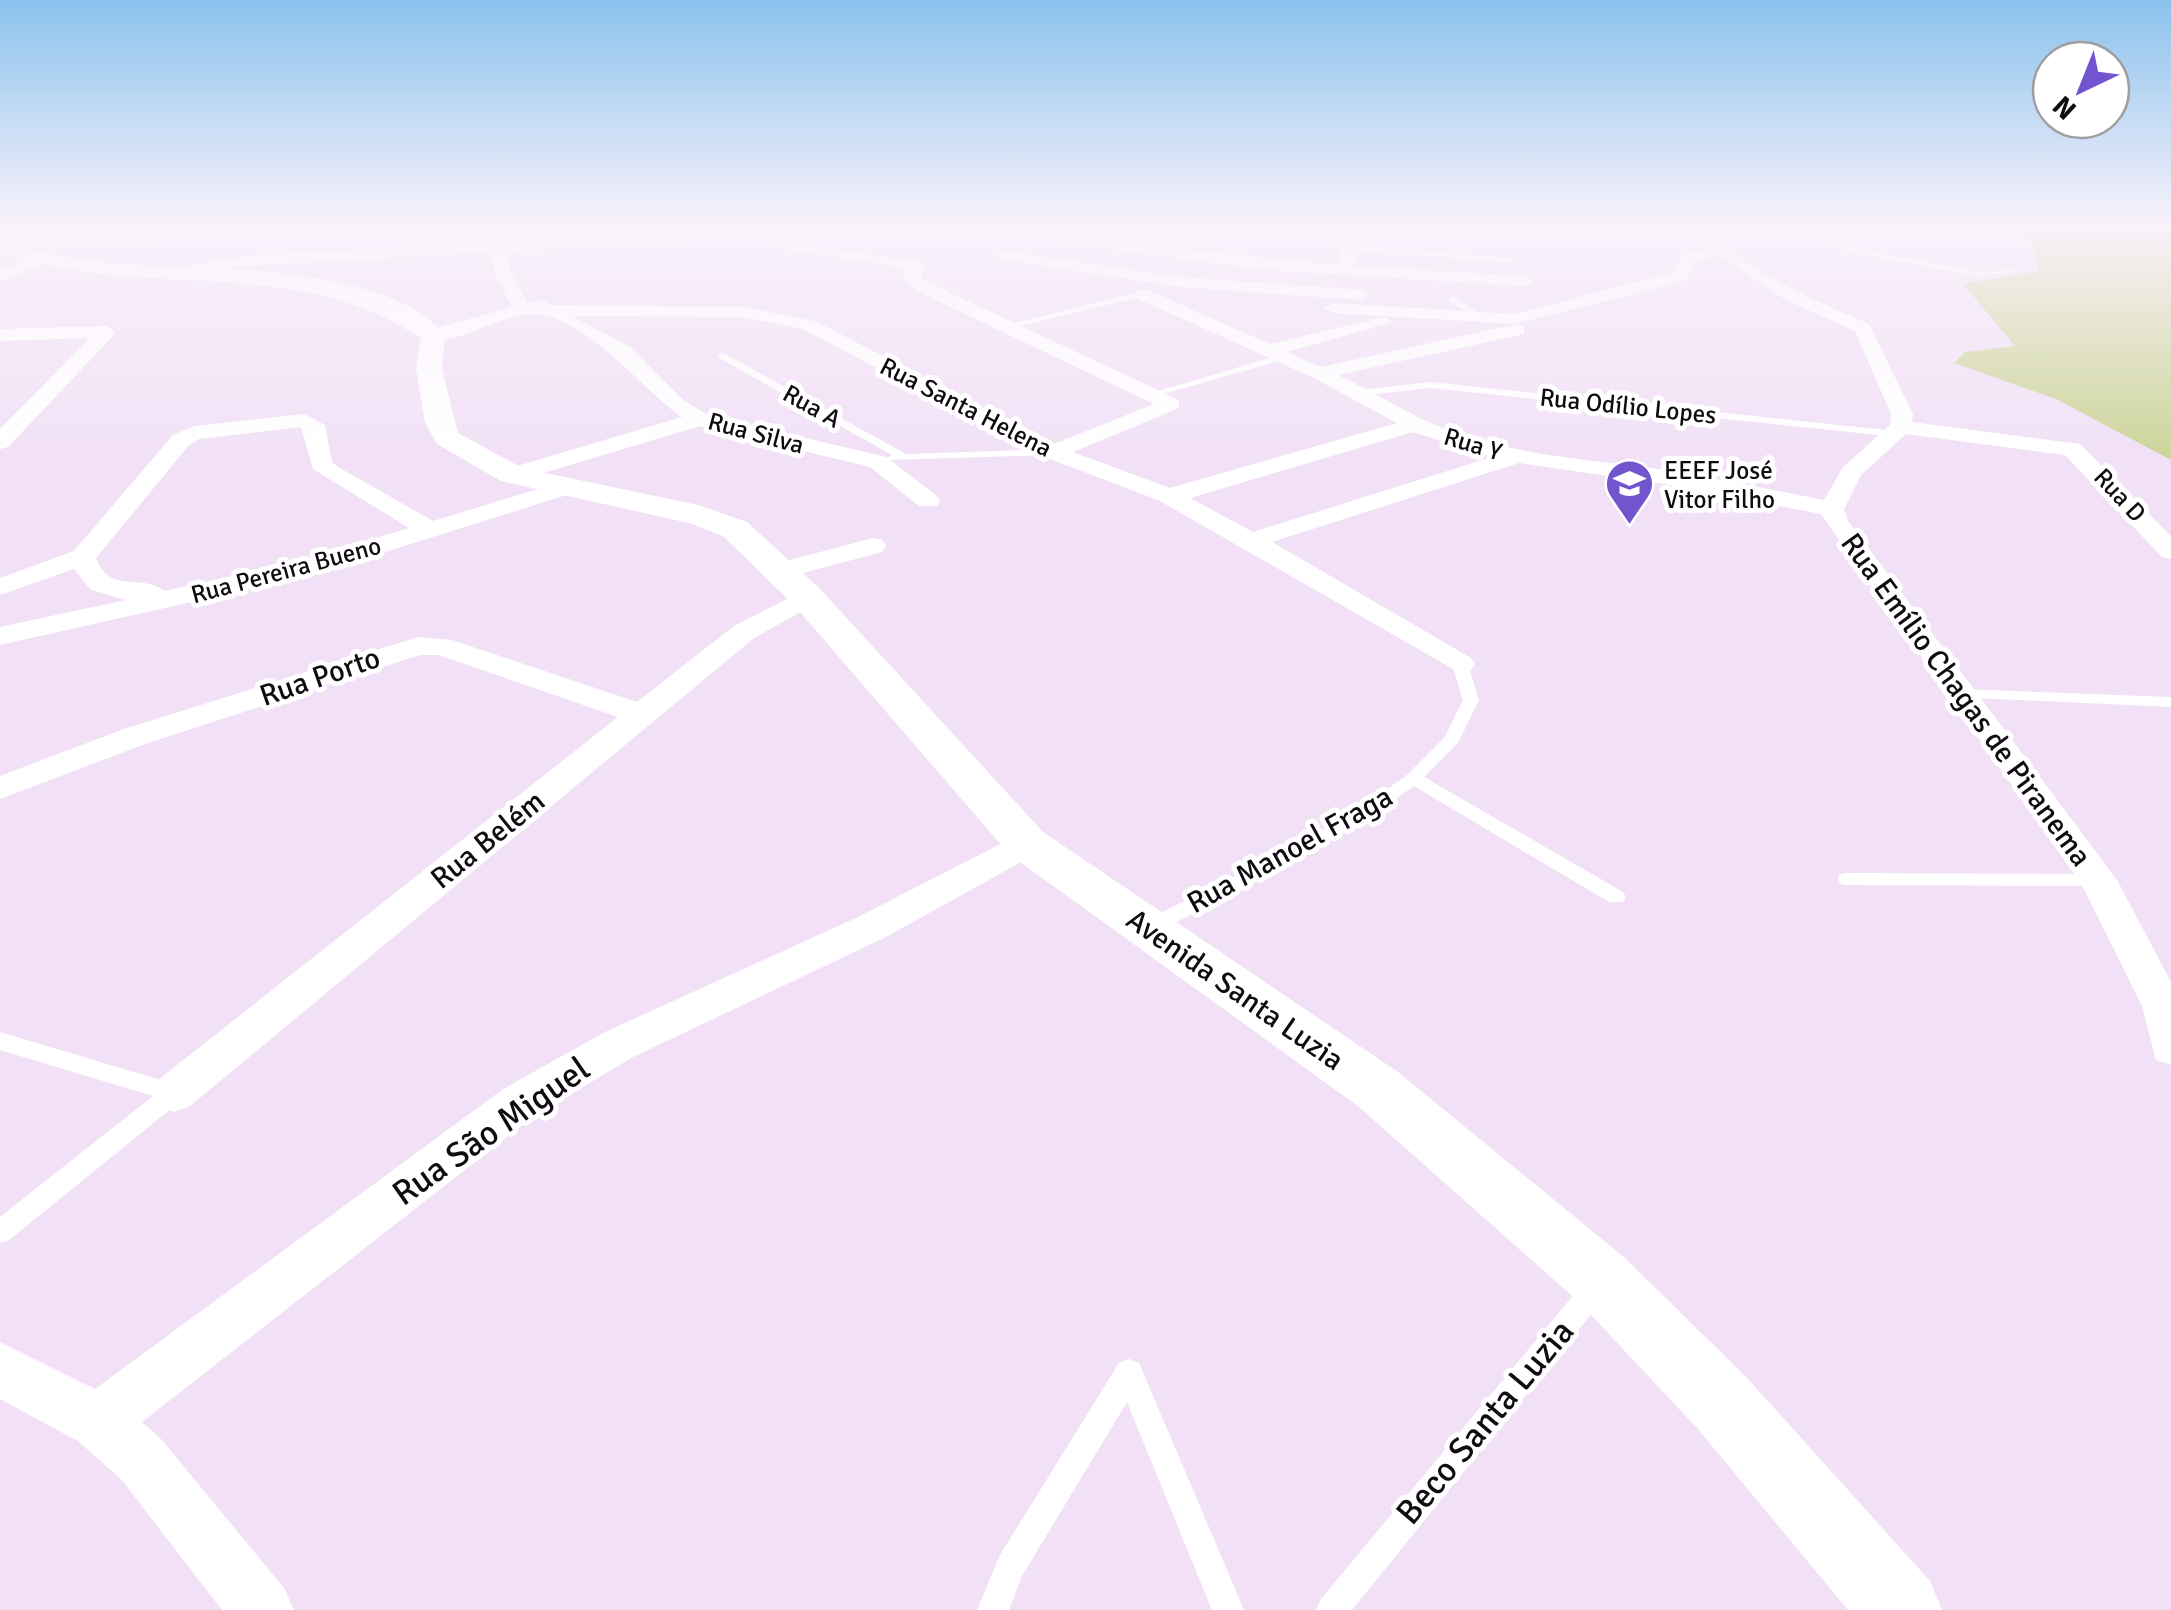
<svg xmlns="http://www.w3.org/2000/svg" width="2171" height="1610" font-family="Signika,sans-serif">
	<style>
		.green { fill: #ced69d }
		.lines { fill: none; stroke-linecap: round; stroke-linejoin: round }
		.service { fill: #fff; fill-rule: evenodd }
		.minor { fill: #fff; fill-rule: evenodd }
		.tertiary { fill: #fff; fill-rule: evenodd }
		.labels { text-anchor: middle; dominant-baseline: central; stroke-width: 10; stroke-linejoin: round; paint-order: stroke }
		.far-street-label { font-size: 25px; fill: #100a11; stroke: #fff }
		.far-poi-label { font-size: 25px; fill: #100a11; stroke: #fff; text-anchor: start }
		.street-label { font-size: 30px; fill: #100a11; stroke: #fff }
		.near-street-label { font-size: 35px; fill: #100a11; stroke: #fff }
	</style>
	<rect width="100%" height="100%" fill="#f2e1f6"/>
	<!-- green -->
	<path class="green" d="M2026,224H2171V460L2056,399L1954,363L1965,352L2015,346L1963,284L2039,271Z"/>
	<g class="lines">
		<!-- service -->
		<path class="service" d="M1818,224H1826L1848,245L1861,250L1978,272L2013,270L2017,272L1978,276L1859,254L1842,249Z
			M1348,246L1509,258L1513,260L1509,262L1345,250Z
			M1142,291L1145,296L1007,329L1002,326Z
			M1451,296L1454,297L1484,317L1477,319L1448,301Z
			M719,354H725L906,454L1053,449L1059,452L1053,455L889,460L887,458L892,455L719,358Z
			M1283,354L1288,357L1286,359L1160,395L1151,393Z
			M1430,382L1897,431L1903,434L1897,437L1430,388L1360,396L1355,393L1360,390Z
			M1460,659L1468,664L1479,700L1458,743L1424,777L1623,892L1626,897L1623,902H1609L1414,786C1333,844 1247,888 1158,931H1144L1141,926L1144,921L1289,850L1350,814L1406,776L1445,737L1463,700L1452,664Z
			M1959,689L2171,697V707L1953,697L1951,694L1953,691Z
			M1847,873L2098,874L2105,875L2107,880L2105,885L2098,886L1847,885L1840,884L1838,879L1840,874Z
			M0,1032L174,1084L182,1086L185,1093L182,1100L9,1240L0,1243V1217L153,1096L0,1050Z
			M1596,1276L1605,1279L1609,1288L1605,1297L1352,1610H1316L1321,1599L1587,1279Z
			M1129,1359L1139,1363L1244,1610H1212L1127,1402L1022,1576L1009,1610H977L1000,1555L1119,1363Z"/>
		<!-- minor -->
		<path class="minor" d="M285,224H369L362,228L0,249V239Z
			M818,224H899L892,228L507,251L510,270L527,303L542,300L551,305L743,307L815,321L1054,444L1154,404L915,290L904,278L906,268L770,247L778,242L916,261L924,268L921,277L927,282L1179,400V408L1073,452L1170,488L1397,423L1312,377L1136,298V290H1148L1270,344L1384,317L1393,322L1287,352L1321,367L1517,324L1524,326V334L1338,375C1380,395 1418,421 1462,435C1525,456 1593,460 1658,469C1714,477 1769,490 1824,500L1843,467L1890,425L1891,414L1855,331L1786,300L1720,255L1694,261L1688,277L1679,282L1515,324L1333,313L1324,308L1333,303L1515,314L1667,274L1675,271L1681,255L1710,248L1699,233L1600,228L1593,224H1709C1734,269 1822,303 1869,324L1913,414L1912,422L2080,444L2171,536V559L2162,557L2065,455L1906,434L1861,475L1844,509L1848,521L2117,880L2171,982V1065L2156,1060L2142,1006L2082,885L1821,514L1664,484L1519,463L1272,542L1471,658L1475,664L1471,670L1460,673L1160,501L1045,457L803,329L743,317L572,316L630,347L682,399L706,414L886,457L937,496L940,501L937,506H919L870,467L700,426L520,480H504V470L682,417C639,388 582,308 524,315C493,319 457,345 426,339V331L512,307L494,270L492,252L247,266L163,277L155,272L247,256ZM1413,432L1492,457L1253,532L1190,498Z
			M956,224H994L1159,246L1161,242C1204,231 1269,208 1310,235L1302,240L1251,230L1173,248L1338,265L1343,232L1349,224H1363L1357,232L1354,266L1526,276L1534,281L1526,286L1264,270L963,228Z
			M1970,224H2019C2009,231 1980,232 1970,224Z
			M1004,251L1181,277L1362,290L1371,295L1362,300L1181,287L998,259L996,256Z
			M46,253L54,258L52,261L0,281V270Z
			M106,326L115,332L113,336L8,447L0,449V429L90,338L0,341V329Z
			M304,414L325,425L332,462L338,467L433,521L568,480L580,487L576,492L312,575L0,645V627L126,600L91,590L74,569L0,595V578L74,551L173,435L194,426ZM301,427L313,469L409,528L297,562L165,591C142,573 110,595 96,558L189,445L199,439Z
			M873,538L882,540L886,546L882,552L780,579L767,571L771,565Z
			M807,589L817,591L821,597L817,603L754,638L190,1106L174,1112L158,1106L151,1093L158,1080L618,717L439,655H420L148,743L0,799V776L124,729L418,637L452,640L637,702L734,626Z
			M1026,831L1039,834L1044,843L1039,852L886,937L633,1057L534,1116L142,1422L161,1439L284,1588L294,1610H222L121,1479L78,1441L0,1399V1342L95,1389L502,1090L603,1033L858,917Z"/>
		<!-- tertiary -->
		<path class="tertiary" d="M0,242C40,252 80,261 121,264C206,270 387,264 445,335L442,369L458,433L522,468L698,505L747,522L820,589L1043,832L1398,1072L1625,1258L1748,1379L1930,1581L1942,1610H1848L1698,1429L1579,1302L1358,1106L1009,854L794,605L723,536L689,523L501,481L437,444L425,423L416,369L421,338C329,277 227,284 122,276C81,273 40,264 0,254Z"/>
	</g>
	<!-- sky -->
	<linearGradient id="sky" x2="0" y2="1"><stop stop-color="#8bc2ed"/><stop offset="0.5" stop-color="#f9f2fb"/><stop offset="1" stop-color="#f9f2fb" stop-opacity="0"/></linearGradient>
	<rect width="2171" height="449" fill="url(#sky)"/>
	<!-- icons -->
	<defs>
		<symbol id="school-pin" viewBox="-11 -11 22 30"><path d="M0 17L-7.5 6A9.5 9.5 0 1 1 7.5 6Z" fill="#7255ce" stroke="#fff"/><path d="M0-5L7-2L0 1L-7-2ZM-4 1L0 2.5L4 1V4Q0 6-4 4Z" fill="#fff"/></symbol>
	</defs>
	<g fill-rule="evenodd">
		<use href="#school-pin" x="1602" y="456" width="55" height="75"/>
	</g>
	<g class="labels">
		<!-- far-street labels -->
		<g class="far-street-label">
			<text transform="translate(812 406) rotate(29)">Rua A</text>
			<text transform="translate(1628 406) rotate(6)">Rua Odílio Lopes</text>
			<text transform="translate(966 407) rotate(27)">Rua Santa Helena</text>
			<text transform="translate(756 433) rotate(15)">Rua Silva</text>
			<text transform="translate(1473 444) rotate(17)">Rua Y</text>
			<text transform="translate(2120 495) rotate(47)">Rua D</text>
			<text transform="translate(286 570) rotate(-15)">Rua Pereira Bueno</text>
		</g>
		<!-- far-poi labels -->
		<g class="far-poi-label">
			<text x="1664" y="470">EEEF José<tspan x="1664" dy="29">Vitor Filho</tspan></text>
		</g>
		<!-- street labels -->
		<g class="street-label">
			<text transform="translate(320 677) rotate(-19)">Rua Porto</text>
			<text transform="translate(1966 700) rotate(54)">Rua Emílio Chagas de Piranema</text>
			<text transform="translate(488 840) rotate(-39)">Rua Belém</text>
			<text transform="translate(1290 850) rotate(-29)">Rua Manoel Fraga</text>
			<text transform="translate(1235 990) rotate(35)">Avenida Santa Luzia</text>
		</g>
		<!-- near-street labels -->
		<g class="near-street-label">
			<text transform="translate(491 1131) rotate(-35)">Rua São Miguel</text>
			<text transform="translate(1485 1422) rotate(-50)">Beco Santa Luzia</text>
		</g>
	</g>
	<!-- north arrow -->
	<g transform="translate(2081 90) rotate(223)"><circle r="48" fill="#ffffff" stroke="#9f9da0" stroke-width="2.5"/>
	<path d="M0-8L18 38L0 25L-18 38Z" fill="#7255ce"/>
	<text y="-15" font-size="28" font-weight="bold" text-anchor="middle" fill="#100a11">N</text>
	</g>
</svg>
